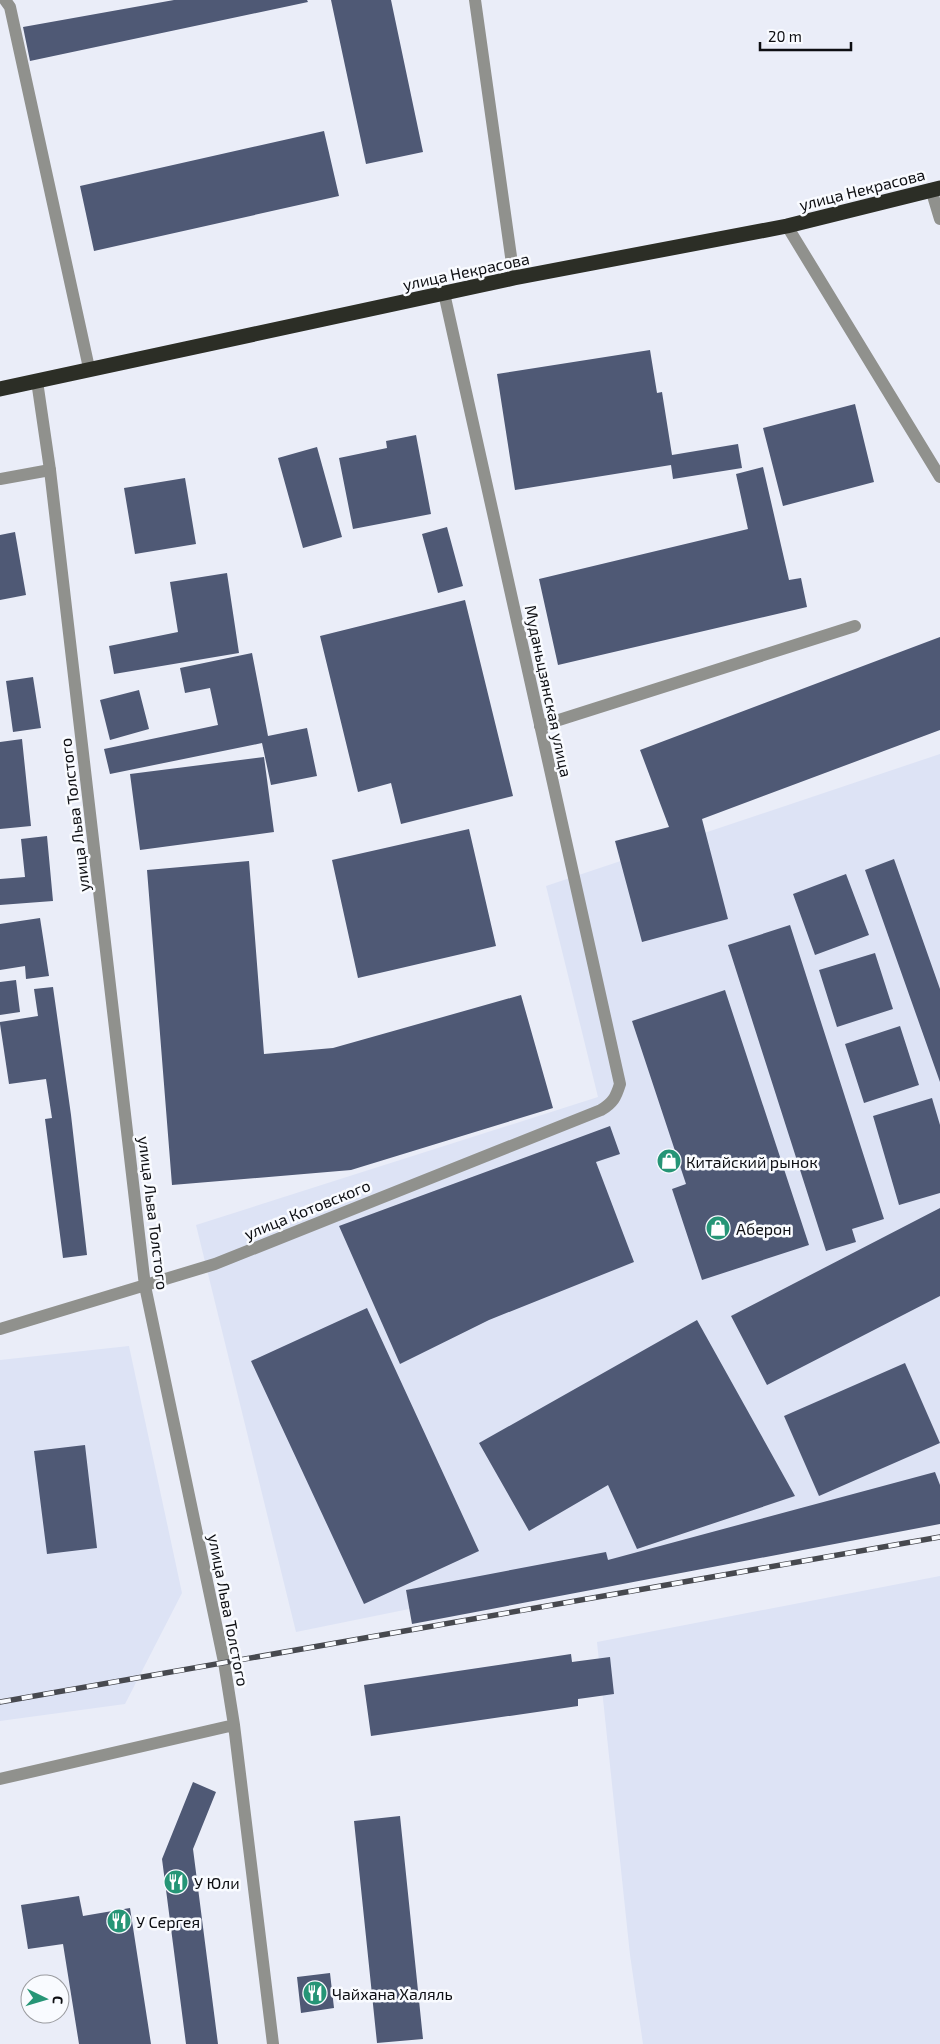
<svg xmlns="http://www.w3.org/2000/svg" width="940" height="2044" font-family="'Exo 2',sans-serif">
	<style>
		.built { fill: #dde3f5 }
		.building { fill: #4f5975 }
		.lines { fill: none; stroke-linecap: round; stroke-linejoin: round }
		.lane { stroke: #90918d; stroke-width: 12 }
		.street { stroke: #90918d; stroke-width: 12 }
		.highway { stroke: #2c2e26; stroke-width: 15 }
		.rail-casing { stroke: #47494f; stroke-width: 5.5 }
		.rail { stroke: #f9fbff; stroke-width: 4; stroke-dasharray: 11; stroke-linecap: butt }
		.labels { text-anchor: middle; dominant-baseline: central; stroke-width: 5; stroke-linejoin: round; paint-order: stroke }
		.street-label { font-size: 16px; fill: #0d0e12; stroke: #f9fbff }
		.poi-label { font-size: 16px; fill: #0d0e12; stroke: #f9fbff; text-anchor: start }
	</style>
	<rect width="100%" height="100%" fill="#eaedf8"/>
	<!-- built -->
	<path class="built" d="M940,754V1501L296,1632L196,1225L598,1097L546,886Z
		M129,1346L182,1593L125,1704L0,1721V1360Z
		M940,1576V2044H643L630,1955L597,1642Z"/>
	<!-- building -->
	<path class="building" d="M174,0H307L308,2L30,61L23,27Z
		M331,0H391L423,152L366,164Z
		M324,131L339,196L94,251L80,186Z
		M650,350L657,393L662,392L672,455L738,444L742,468L673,479L671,465L515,490L497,374Z
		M855,404L874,482L783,506L763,428Z
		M416,435L431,514L353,529L339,458L387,448L386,441Z
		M317,447L342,537L303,548L278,458Z
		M763,467L789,580L801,578L807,607L558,665L539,579L748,529L736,474Z
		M185,478L196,544L135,554L124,488Z
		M447,527L463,586L438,593L422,534Z
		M15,532L26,595L0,600V535Z
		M227,573L239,653L114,674L109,646L178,632L170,582Z
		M465,600L513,796L401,824L391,783L358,792L320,636Z
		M940,637V730L702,819L728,919L642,942L615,841L669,827L640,750Z
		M252,653L268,736L307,728L317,776L271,785L262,743L110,774L104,749L218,725L210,688L185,693L180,668Z
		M33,677L41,728L13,732L6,681Z
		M139,690L149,729L110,740L100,700Z
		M22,739L31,826L0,829V742Z
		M264,757L274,832L140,850L130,774Z
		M469,829L496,946L358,978L332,860Z
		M47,836L53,901L0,905V879L25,877L21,839Z
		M894,859L940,989V1082L865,870Z
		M249,861L264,1054L333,1048L521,995L553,1108L351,1170L172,1185L147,870Z
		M846,874L869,935L815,955L793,894Z
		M40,918L49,976L26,979L25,966L0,970V924Z
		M790,925L884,1219L852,1229L856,1242L826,1251L728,945Z
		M875,953L893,1009L837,1027L819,970Z
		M16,980L20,1012L0,1015V982Z
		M53,987L71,1115L87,1255L63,1258L45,1119L52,1118L46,1079L9,1084L0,1024V1022L38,1016L34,989Z
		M725,990L809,1245L702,1280L672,1189L686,1184L632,1021Z
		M900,1026L919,1085L864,1103L845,1044Z
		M932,1098L940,1125V1193L899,1205L873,1116Z
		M610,1126L620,1154L596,1162L634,1262L489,1320L400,1364L339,1226Z
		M940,1208V1296L767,1385L731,1316Z
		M367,1308L479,1551L364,1604L251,1361Z
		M697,1320L795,1496L637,1549L608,1485L529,1531L479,1443Z
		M905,1363L940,1443L819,1496L784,1416Z
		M85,1445L97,1548L47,1554L34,1451Z
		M935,1472L940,1485V1524L412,1624L406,1590L606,1552L608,1560Z
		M571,1654L572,1662L610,1657L614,1694L578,1699V1706L371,1736L364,1685Z
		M193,1782L216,1792L193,1849L218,2044H186L162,1859Z
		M400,1816L423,2039L377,2043L354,1821Z
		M79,1896L83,1916L130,1908L151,2044H79L63,1944L28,1949L21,1905Z
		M330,1973L334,2008L301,2013L297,1977Z"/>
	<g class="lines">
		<!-- lane -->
		<path class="lane" d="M5,0L10,7L89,368
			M931,189L940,219
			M787,226L940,477
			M0,479L50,470
			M540,726L855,626"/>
		<!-- street -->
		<path class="street" d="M475,0L514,278
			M37,381L50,470L145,1286L224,1662L234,1725L273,2044
			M0,1329L215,1264L601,1110C613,1103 616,1097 620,1084L444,293
			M0,1779L234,1725"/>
		<!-- highway -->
		<path class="highway" d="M0,389L514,278L787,226L940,188"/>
		<defs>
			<path id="rail" d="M0,1702L940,1537"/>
		</defs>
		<!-- rail casing -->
		<use href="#rail" class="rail-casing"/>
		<!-- rail -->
		<use href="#rail" class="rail"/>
	</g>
	<!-- icons -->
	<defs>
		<symbol id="shop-disc" viewBox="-11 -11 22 22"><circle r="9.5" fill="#269576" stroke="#f9fbff"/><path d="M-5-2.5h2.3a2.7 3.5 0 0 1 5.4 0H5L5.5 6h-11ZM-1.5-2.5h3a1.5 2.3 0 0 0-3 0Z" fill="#fff"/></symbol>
		<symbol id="restaurant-disc" viewBox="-11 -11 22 22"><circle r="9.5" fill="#269576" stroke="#f9fbff"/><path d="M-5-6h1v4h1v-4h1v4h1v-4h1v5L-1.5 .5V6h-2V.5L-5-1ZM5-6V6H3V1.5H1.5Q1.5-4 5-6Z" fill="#fff"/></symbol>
	</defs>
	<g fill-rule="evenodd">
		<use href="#shop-disc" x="655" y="1147" width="28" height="28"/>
		<use href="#shop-disc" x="704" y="1214" width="28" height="28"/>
		<use href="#restaurant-disc" x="162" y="1868" width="28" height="28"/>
		<use href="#restaurant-disc" x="105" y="1907" width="28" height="28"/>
		<use href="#restaurant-disc" x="301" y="1979" width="28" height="28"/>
	</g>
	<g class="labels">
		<!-- street labels -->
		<g class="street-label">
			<text transform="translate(862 189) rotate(-14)">улица Некрасова</text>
			<text transform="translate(466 271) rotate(-12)">улица Некрасова</text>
			<text transform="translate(549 691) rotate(78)">Муданьцзянская улица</text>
			<text transform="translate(74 815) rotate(-97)">улица Льва Толстого</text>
			<text transform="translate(307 1209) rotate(-22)">улица Котовского</text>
			<text transform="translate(154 1213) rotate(83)">улица Льва Толстого</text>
			<text transform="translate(229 1610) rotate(79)">улица Льва Толстого</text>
		</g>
		<!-- poi labels -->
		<g class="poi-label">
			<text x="686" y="1161">Китайский рынок</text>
			<text x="736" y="1228">Аберон</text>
			<text x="194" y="1882">У Юли</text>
			<text x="136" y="1921">У Сергея</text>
			<text x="332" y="1993">Чайхана Халяль</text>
		</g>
	</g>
	<!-- north arrow -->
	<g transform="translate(45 1999) rotate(95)"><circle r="24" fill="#f9fbff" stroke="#9b9ca0"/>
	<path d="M0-4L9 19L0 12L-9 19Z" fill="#269576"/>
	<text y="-8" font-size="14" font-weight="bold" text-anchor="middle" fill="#0d0e12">С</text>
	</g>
	<!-- scale -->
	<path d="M760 42v8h91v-8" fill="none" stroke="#0d0e12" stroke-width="2.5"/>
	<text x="768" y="42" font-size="15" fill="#0d0e12" stroke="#f9fbff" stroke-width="4" paint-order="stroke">20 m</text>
</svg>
